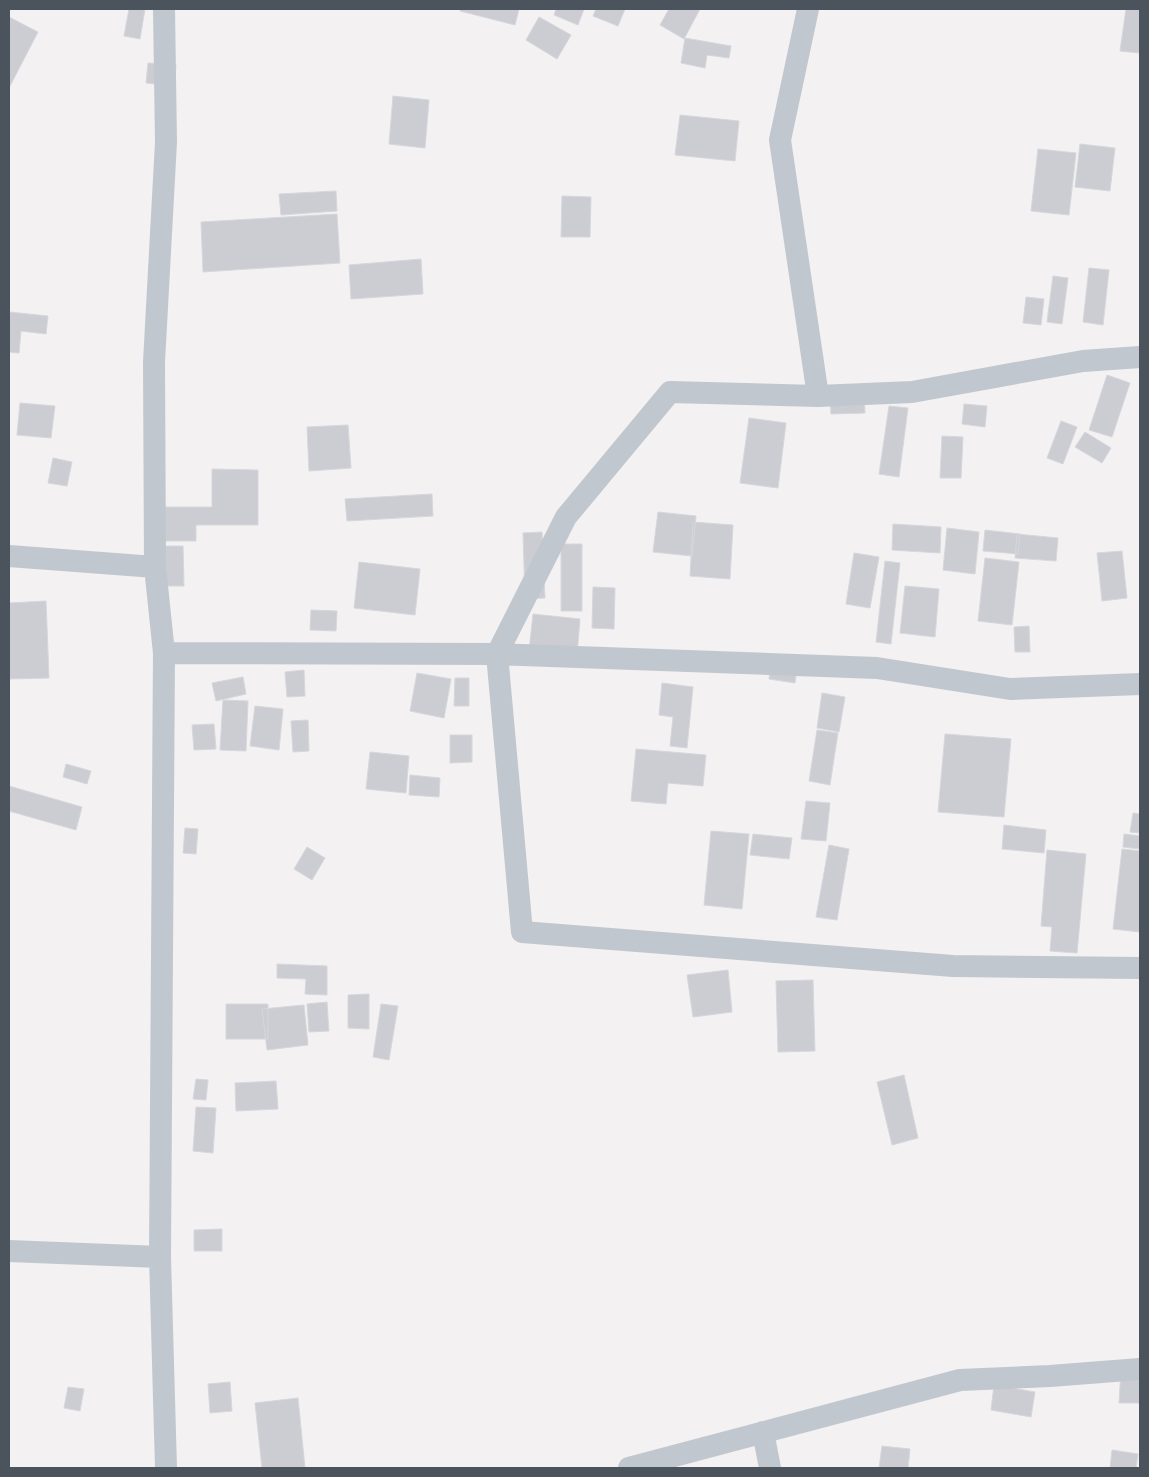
<svg xmlns="http://www.w3.org/2000/svg" width="1149" height="1477" font-family="'Exo 2',sans-serif">
	<style>
		.building { fill: #cccdd3; stroke: #d6d7dc }
		.lines { fill: none; stroke-linecap: round; stroke-linejoin: round }
		.street { stroke: #c1c7ce; stroke-width: 22 }
	</style>
	<rect width="100%" height="100%" fill="#f3f1f1"/>
	<!-- building -->
	<path class="building" d="M129,9H145L140,39L124,36Z
		M460,9H519L515,25L460,11Z
		M556,9H584L578,25L554,15Z
		M596,9H625L618,26L593,16Z
		M669,9H700L684,39L660,25Z
		M1126,9H1140V42L1139,53L1120,51Z
		M9,17L38,32L9,88Z
		M539,17L571,35L557,59L526,40Z
		M685,38L731,46L729,58L707,55L705,68L681,63Z
		M148,63L176,65L174,86L146,83Z
		M393,96L429,100L425,148L389,144Z
		M680,115L739,121L735,161L675,155Z
		M1080,144L1115,148L1110,191L1075,187Z
		M1038,149L1076,153L1069,215L1031,211Z
		M336,191L337,211L281,215L279,194Z
		M562,196L591,197L590,237H561Z
		M337,214L340,263L203,272L201,222Z
		M421,259L423,294L351,299L349,265Z
		M1089,268L1109,270L1103,325L1083,322Z
		M1053,276L1068,278L1062,324L1047,322Z
		M1026,297L1044,299L1041,325L1023,323Z
		M9,312L48,316L46,334L21,331L19,353L9,352Z
		M1107,375L1130,383L1112,437L1089,430Z
		M864,394L865,413L831,414L830,395Z
		M20,403L55,406L51,438L17,435Z
		M964,404L987,406L985,427L962,424Z
		M889,406L908,408L899,477L879,474Z
		M749,418L786,423L778,488L740,483Z
		M1061,421L1077,427L1063,464L1047,458Z
		M348,425L351,468L309,471L307,427Z
		M1085,432L1111,448L1102,463L1075,447Z
		M942,436L963,437L961,478H940Z
		M53,458L72,462L67,486L48,483Z
		M212,469L258,470V525H196V541H163L164,507H212Z
		M432,494L433,516L347,521L345,499Z
		M658,512L696,516L692,556L653,552Z
		M693,522L733,525L730,579L690,576Z
		M893,524L941,527L940,553L892,550Z
		M947,528L979,532L975,574L943,570Z
		M985,530L1020,534L1018,554L983,551Z
		M542,532L545,598L525,599L523,533Z
		M1017,534L1058,538L1056,561L1015,558Z
		M561,544H582V611H561Z
		M162,546H183L184,586H162Z
		M1122,551L1127,598L1102,601L1097,553Z
		M854,553L879,557L870,608L846,604Z
		M985,558L1019,562L1012,625L978,621Z
		M885,561L900,563L891,644L876,642Z
		M359,562L420,569L415,615L354,608Z
		M905,586L939,589L935,637L900,633Z
		M593,587L615,588L614,629L592,628Z
		M46,601L49,678L9,679V603Z
		M311,610L337,611L336,631L310,630Z
		M533,614L580,619L577,655L529,651Z
		M1029,626L1030,652H1015L1014,627Z
		M771,665L797,669L795,683L769,679Z
		M304,670L305,696L287,697L285,672Z
		M417,673L451,679L444,718L410,711Z
		M243,677L246,694L216,701L212,683Z
		M455,678H469V706H454Z
		M662,683L693,687L687,748L670,746L673,717L659,715Z
		M822,693L845,697L839,732L817,728Z
		M223,700L248,701L246,751L220,750Z
		M255,706L283,709L279,750L250,746Z
		M308,720L309,751L293,752L291,721Z
		M214,724L216,749L194,750L192,725Z
		M817,730L838,733L830,785L809,781Z
		M945,734L1011,739L1004,817L938,812Z
		M450,735H472V762L450,763Z
		M636,749L706,755L703,786L668,783L666,804L631,801Z
		M370,752L409,756L406,793L366,789Z
		M66,764L91,771L87,784L63,777Z
		M410,775L440,778L439,797L409,795Z
		M9,786L82,807L76,830L9,811Z
		M806,801L830,803L826,841L801,839Z
		M1133,813L1140,814V833L1130,832Z
		M1004,825L1046,830L1044,853L1002,849Z
		M185,828L198,829L196,854L183,853Z
		M711,831L749,834L742,909L704,905Z
		M753,834L792,838L789,859L750,855Z
		M1124,834L1140,836V849L1123,847Z
		M829,845L849,849L837,920L816,917Z
		M307,847L325,858L312,880L294,869Z
		M1122,849L1140,851V932L1113,929Z
		M1047,850L1086,854L1077,953L1050,951L1052,927L1041,926Z
		M277,964L327,966V995L305,994L306,979L277,978Z
		M728,970L732,1012L693,1017L687,975Z
		M813,980L815,1051L778,1052L776,981Z
		M369,994V1029L348,1028V995Z
		M327,1002L329,1031L309,1032L307,1004Z
		M226,1004H268V1039H226Z
		M381,1004L398,1006L389,1060L373,1057Z
		M304,1005L308,1045L267,1050L262,1009Z
		M904,1075L918,1138L892,1145L877,1082Z
		M196,1079L208,1080L206,1100L193,1099Z
		M276,1081L278,1109L236,1111L235,1083Z
		M196,1107L216,1108L213,1153L193,1151Z
		M222,1229V1251H194V1230Z
		M1121,1369H1140V1403H1119Z
		M230,1382L232,1411L210,1413L208,1384Z
		M994,1385L1035,1392L1031,1417L991,1410Z
		M68,1387L84,1389L80,1411L64,1408Z
		M298,1398L305,1468H262L255,1403Z
		M882,1446L910,1449L908,1468H879Z
		M1112,1450L1138,1454L1136,1468H1110Z"/>
	<g class="lines">
		<!-- street -->
		<path class="street" d="M164,9L166,142L154,362L155,567L164,653L160,1257L166,1468
			M808,9L780,140L818,396
			M1140,357L1083,361L912,392L818,396L670,392L566,517L497,654L522,932L953,966L1140,968
			M9,556L155,567
			M164,653L497,654L877,668L1010,689L1140,684
			M9,1251L160,1257
			M763,1432L770,1468
			M629,1468L960,1380L1050,1376L1140,1369"/>
	</g>
	<!-- border -->
	<rect width="1149" height="1477" fill="none" stroke="#4b535d" stroke-width="20"/>
</svg>
